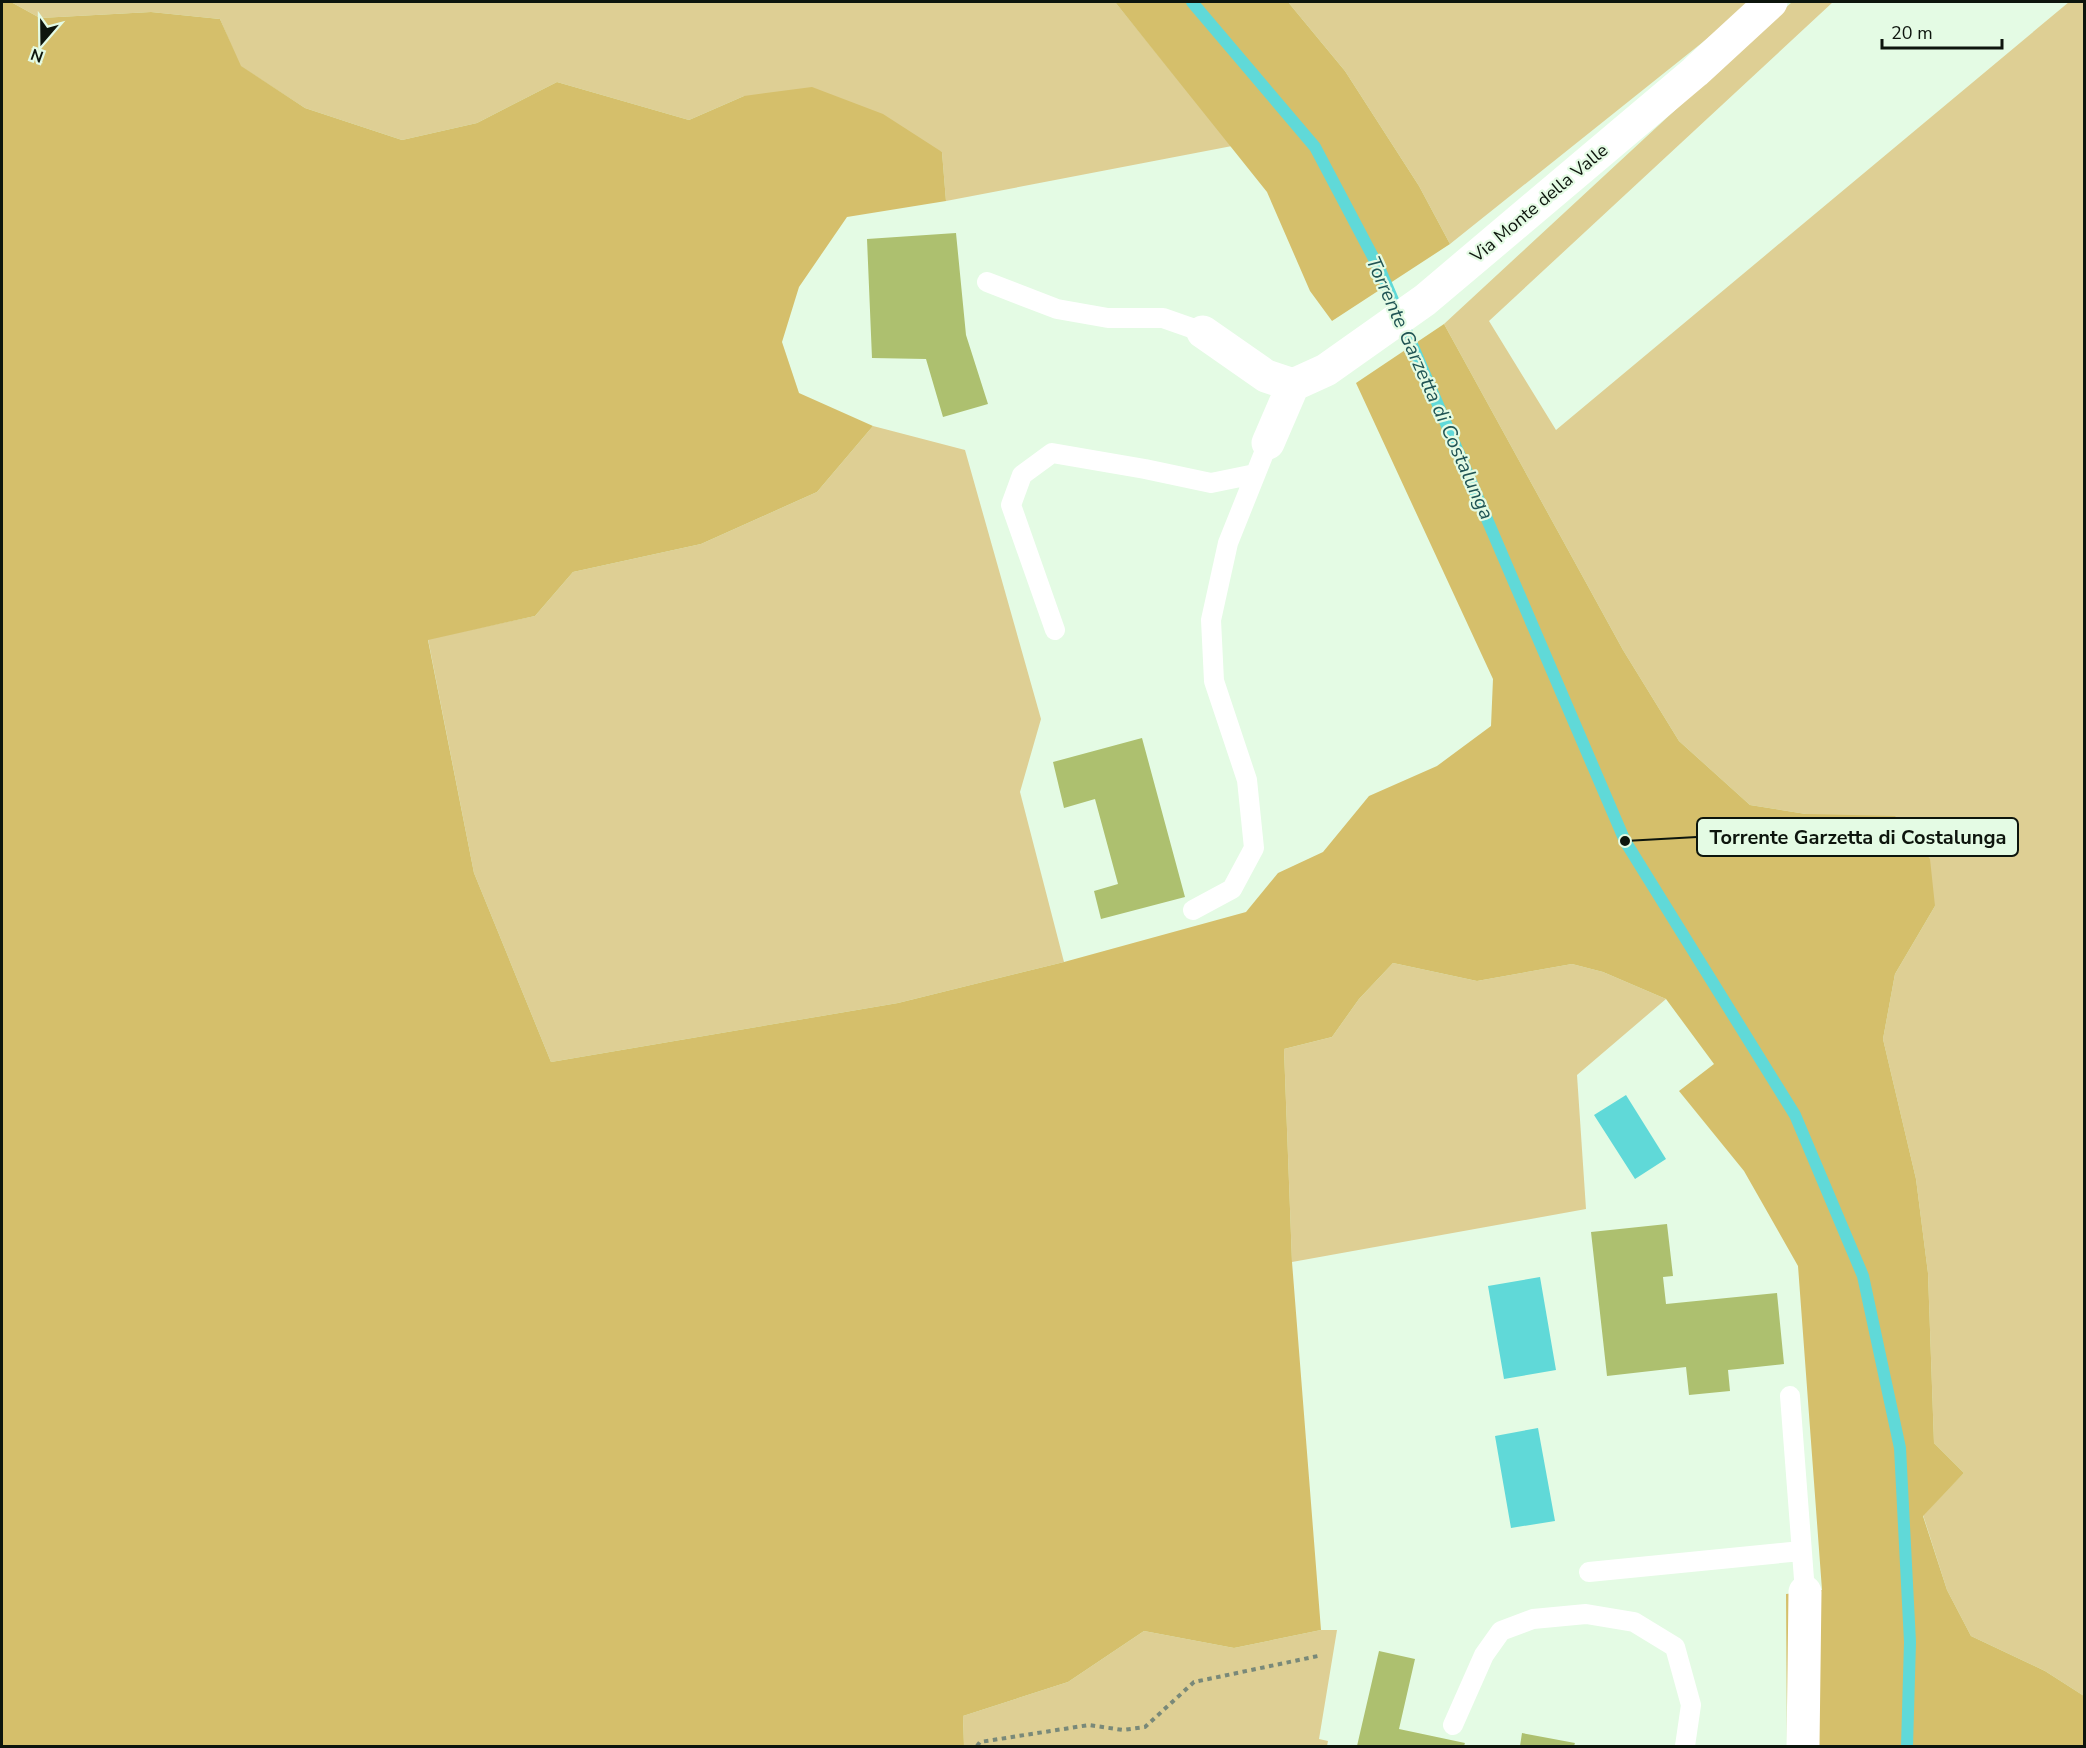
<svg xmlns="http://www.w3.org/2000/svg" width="2086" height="1748" font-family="'Nunito Sans',sans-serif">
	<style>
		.green { fill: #decf94 }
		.forest { fill: #d5bf6b }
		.water { fill: #60d9d8 }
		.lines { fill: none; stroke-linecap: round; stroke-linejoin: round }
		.stream { stroke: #60d9d8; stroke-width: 12 }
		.building { fill: #adc06f }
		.path { stroke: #798979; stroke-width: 4; stroke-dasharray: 4.5 4.5; stroke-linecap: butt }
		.service { stroke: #fff; stroke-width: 20 }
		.minor { stroke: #fff; stroke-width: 33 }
		.labels { text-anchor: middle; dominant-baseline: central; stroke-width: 4.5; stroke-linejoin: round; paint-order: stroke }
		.street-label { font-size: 18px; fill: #0d150d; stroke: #e4fbe4 }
		.water-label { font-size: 20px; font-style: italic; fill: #205454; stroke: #e4fbe4 }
		.leader { fill: none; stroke: #0d150d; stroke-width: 2 }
		.callout-dot { fill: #0d150d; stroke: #e4fbe4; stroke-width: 2 }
		.callout { fill: #e4fbe4; stroke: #0d150d; stroke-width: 2 }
		.callout-label { font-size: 20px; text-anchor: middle; font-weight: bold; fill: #0d150d }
	</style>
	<rect width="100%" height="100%" fill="#e4fbe4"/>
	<!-- green -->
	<path class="green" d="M11,2H1115L1232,146L946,201L942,152L744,96L689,120L557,82L477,123L402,140L305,108L240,66L220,19L151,12L40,18Z
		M1288,2H1753L1450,244L1419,186L1345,71Z
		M1792,2H1833L1489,321L1556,430L2069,2H2084V1696L2045,1671L1971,1636L1947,1590L1923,1515L1964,1473L1934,1443L1928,1273L1916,1179L1883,1039L1895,974L1935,906L1806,814L1750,805L1679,741L1623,650L1444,324Z
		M873,426L965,450L1041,719L1020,792L1064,962L898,1003L551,1062L474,873L428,639L535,616L573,572L701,544L817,492Z
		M1393,963L1477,981L1572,964L1603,972L1666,999L1577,1075L1586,1209L1292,1262L1284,1049L1332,1037L1359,999Z
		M1321,1630H1337L1319,1739L1328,1741L1327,1746H964L963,1716L1068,1682L1144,1631L1234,1648Z"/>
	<!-- forest -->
	<path class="forest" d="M2,2H11L40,18L151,12L220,19L241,66L305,108L402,140L477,123L557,82L689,120L744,96L812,87L883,114L942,152L946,201L847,217L799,287L782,342L799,393L873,426L817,492L701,544L573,572L535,616L428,640L474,873L551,1062L898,1003L1064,962L1246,912L1278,873L1323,852L1369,796L1437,766L1491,726L1493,679L1356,383L1444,324L1623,650L1679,741L1750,805L1806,814L1895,816L1930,859L1935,906L1895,974L1883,1039L1916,1179L1928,1273L1934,1443L1964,1473L1923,1516L1947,1590L1971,1636L2045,1671L2084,1696V1746H1787L1786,1594L1822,1590L1798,1266L1744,1171L1679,1091L1714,1064L1666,999L1603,972L1572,964L1477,981L1393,963L1359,999L1332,1037L1284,1049L1292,1262L1321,1630L1234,1648L1144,1631L1068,1682L963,1716L964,1746H2Z
		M1115,2H1288L1345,71L1419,186L1450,244L1332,321L1310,291L1267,192Z"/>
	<!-- water -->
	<path class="water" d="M1626,1095L1666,1159L1635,1179L1594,1115Z
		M1540,1277L1556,1370L1504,1379L1488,1286Z
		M1538,1428L1555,1521L1511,1528L1495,1436Z"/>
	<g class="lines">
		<!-- stream -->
		<path class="stream" d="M1192,2L1315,147L1381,272L1625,841L1795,1115L1863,1276L1900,1448L1910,1642L1907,1746"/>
	</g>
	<!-- building -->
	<path class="building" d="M956,233L966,335L988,404L943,417L926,359L872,358L867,239Z
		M1142,738L1185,897L1101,919L1094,891L1118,884L1095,799L1064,808L1053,762Z
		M1667,1224L1673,1276L1663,1277L1666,1304L1777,1293L1784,1364L1728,1370L1730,1391L1689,1395L1686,1367L1607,1376L1591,1232Z
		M1379,1651L1415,1659L1399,1729L1465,1743L1464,1746H1357Z
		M1522,1733L1575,1743L1574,1746H1520Z"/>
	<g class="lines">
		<!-- path -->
		<path class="path" d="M977,1746L980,1742L1089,1725L1123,1730L1145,1727L1194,1682L1318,1656"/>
		<!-- service -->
		<path class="service" d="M987,282L1057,309L1108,318H1163L1203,332
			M1055,630L1011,505L1022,475L1052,453L1145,469L1211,483L1255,474
			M1193,910L1232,889L1254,848L1247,780L1214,681L1211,620L1228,543L1268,443
			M1790,1396L1805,1592
			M1589,1572L1801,1551
			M1453,1725L1484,1655L1501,1631L1533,1619L1586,1614L1634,1622L1675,1647L1691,1705L1685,1746"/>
		<!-- minor -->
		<path class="minor" d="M1203,332L1266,376L1293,385
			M1268,443L1293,385L1326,370L1425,300L1695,72L1771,2
			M1803,1746L1805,1592"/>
	</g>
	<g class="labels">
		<!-- street labels -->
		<g class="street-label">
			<text transform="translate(1539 203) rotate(-40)">Via Monte della Valle</text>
		</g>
		<!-- water labels -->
		<g class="water-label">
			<text transform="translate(1430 388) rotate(66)">Torrente Garzetta di Costalunga</text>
		</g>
	</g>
	<!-- callouts -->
	<path class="leader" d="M1625 841L1697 837"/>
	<circle class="callout-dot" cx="1625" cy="841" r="6"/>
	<rect class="callout" x="1697" y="818" width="321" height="38" rx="6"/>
	<g class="callout-label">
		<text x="1858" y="844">Torrente Garzetta di Costalunga</text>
	</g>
	<!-- border -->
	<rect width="2086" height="1748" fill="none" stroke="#0d150d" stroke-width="6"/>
	<!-- north arrow -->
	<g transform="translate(42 42) rotate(200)" stroke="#e4fbe4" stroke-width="4.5" paint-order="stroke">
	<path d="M0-4.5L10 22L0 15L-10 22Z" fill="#0d150d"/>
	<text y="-9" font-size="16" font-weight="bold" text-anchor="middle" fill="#0d150d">N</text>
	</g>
	<!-- scale -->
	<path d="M1882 39v9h120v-9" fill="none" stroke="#0d150d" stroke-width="3"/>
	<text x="1891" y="39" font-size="18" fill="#0d150d" stroke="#e4fbe4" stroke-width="4.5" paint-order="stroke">20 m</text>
</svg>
